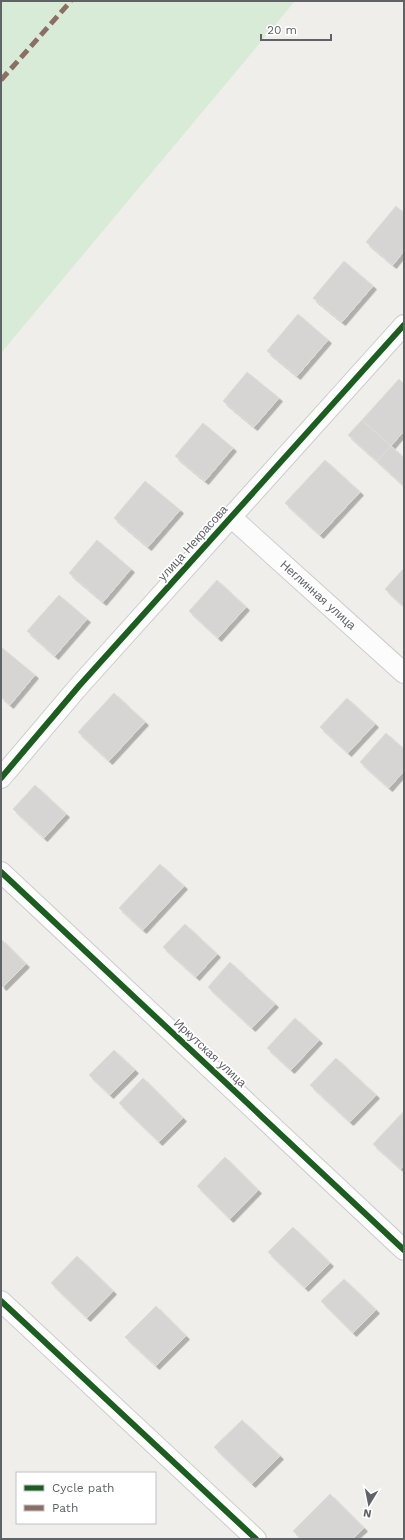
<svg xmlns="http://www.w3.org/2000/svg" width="405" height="1540" font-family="'Work Sans',sans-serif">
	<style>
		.green { fill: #d8ebd6 }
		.building { fill: #d6d5d3; stroke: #deddd9; filter: url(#shadow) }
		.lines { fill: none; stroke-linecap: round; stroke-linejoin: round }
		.minor-casing { stroke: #cbcccc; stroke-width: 22 }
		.minor { stroke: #fdfcfc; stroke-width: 20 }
		.quiet { stroke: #8d6e63; stroke-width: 5; stroke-dasharray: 10 5; stroke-linecap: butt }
		.cycleway-casing { stroke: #fff; stroke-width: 8 }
		.cycleway { stroke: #1b5e20; stroke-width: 6 }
		.labels { text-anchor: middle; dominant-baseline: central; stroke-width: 3.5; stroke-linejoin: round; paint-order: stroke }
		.street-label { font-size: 12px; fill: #5f6368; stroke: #fff }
	</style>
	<defs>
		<filter id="shadow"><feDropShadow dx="3.5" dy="3.5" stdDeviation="0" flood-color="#0004"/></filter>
	</defs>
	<rect width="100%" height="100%" fill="#efeeea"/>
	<!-- green -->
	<path class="green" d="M1,1H295L1,353Z"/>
	<!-- building -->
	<path class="building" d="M396,206L404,213V251L393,265L366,242Z
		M344,261L373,286L342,322L313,298Z
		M298,314L328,340L297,376L267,351Z
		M247,372L279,398L254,427L223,401Z
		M399,379L404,384V431L391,446L362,420Z
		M362,420L391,446L377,461L348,435Z
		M203,423L233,448L205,481L175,456Z
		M391,446L404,458V486L377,461Z
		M325,460L360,492L320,535L285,503Z
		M145,481L180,510L148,547L114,518Z
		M97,540L131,569L103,602L69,573Z
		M404,568V607L385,589Z
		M217,580L246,607L218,638L189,611Z
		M59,595L87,619L55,656L27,631Z
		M1,647L35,675L10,705L1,697Z
		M114,693L145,722L109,761L78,732Z
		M347,698L375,724L348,753L320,727Z
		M386,733L404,749V771L389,788L360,762Z
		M35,785L66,814L44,838L13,809Z
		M160,864L184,886L143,930L119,908Z
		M185,924L217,954L196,977L163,947Z
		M1,939L26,964L3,987L1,985Z
		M230,962L275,1004L252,1028L208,987Z
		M295,1018L319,1040L291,1070L267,1048Z
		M114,1050L135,1070L110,1095L89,1075Z
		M336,1058L376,1095L350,1122L310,1085Z
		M143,1078L183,1118L159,1142L119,1103Z
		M403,1112L404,1165L401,1169L373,1144Z
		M225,1157L258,1190L230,1219L197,1186Z
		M293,1227L330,1263L305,1288L268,1252Z
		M77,1256L113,1291L87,1318L51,1283Z
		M344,1279L376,1310L353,1333L321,1301Z
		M156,1306L186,1336L156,1366L125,1337Z
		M242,1420L280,1456L252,1484L214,1447Z
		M330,1494L364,1528L352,1539H301L293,1531Z"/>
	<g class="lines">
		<defs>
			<path id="minor" d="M231,517L404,673
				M1,778L79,686L404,325
				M1,872L404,1250
				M1,1301L256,1539"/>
		</defs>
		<!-- minor casing -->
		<use href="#minor" class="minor-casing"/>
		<!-- minor -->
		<use href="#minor" class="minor"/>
		<!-- quiet -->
		<path class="quiet" d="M1,80L71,1"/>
		<defs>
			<path id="cycleway" d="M1,778L79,686L404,325
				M1,872L404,1250
				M1,1301L256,1539"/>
		</defs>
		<!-- cycleway casing -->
		<use href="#cycleway" class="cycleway-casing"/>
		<!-- cycleway -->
		<use href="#cycleway" class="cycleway"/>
	</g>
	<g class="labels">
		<!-- street labels -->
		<g class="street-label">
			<text transform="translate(193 543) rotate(-48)">улица Некрасова</text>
			<text transform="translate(318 595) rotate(42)">Неглинная улица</text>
			<text transform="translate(210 1053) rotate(43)">Иркутская улица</text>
		</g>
	</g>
	<!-- border -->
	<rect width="405" height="1540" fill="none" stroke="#5f6368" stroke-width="4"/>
	<!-- legend -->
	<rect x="16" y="1472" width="140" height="52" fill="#ffffff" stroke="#bfc1c3"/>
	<rect x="24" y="1485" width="20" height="6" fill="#1b5e20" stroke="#bfc1c3"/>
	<text x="52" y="1492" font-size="12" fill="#5f6368">Cycle path</text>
	<rect x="24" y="1505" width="20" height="6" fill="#8d6e63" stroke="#bfc1c3"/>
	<text x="52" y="1512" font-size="12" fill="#5f6368">Path</text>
	<!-- north arrow -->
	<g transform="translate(369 1504) rotate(190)" stroke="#ffffff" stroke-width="3" paint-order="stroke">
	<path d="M0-3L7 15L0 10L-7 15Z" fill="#5f6368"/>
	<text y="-6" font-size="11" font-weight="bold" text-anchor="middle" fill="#5f6368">N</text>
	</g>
	<!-- scale -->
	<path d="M261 34v6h70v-6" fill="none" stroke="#5f6368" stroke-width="2"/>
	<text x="267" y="34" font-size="12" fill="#5f6368" stroke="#ffffff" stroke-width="3" paint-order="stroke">20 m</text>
</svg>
